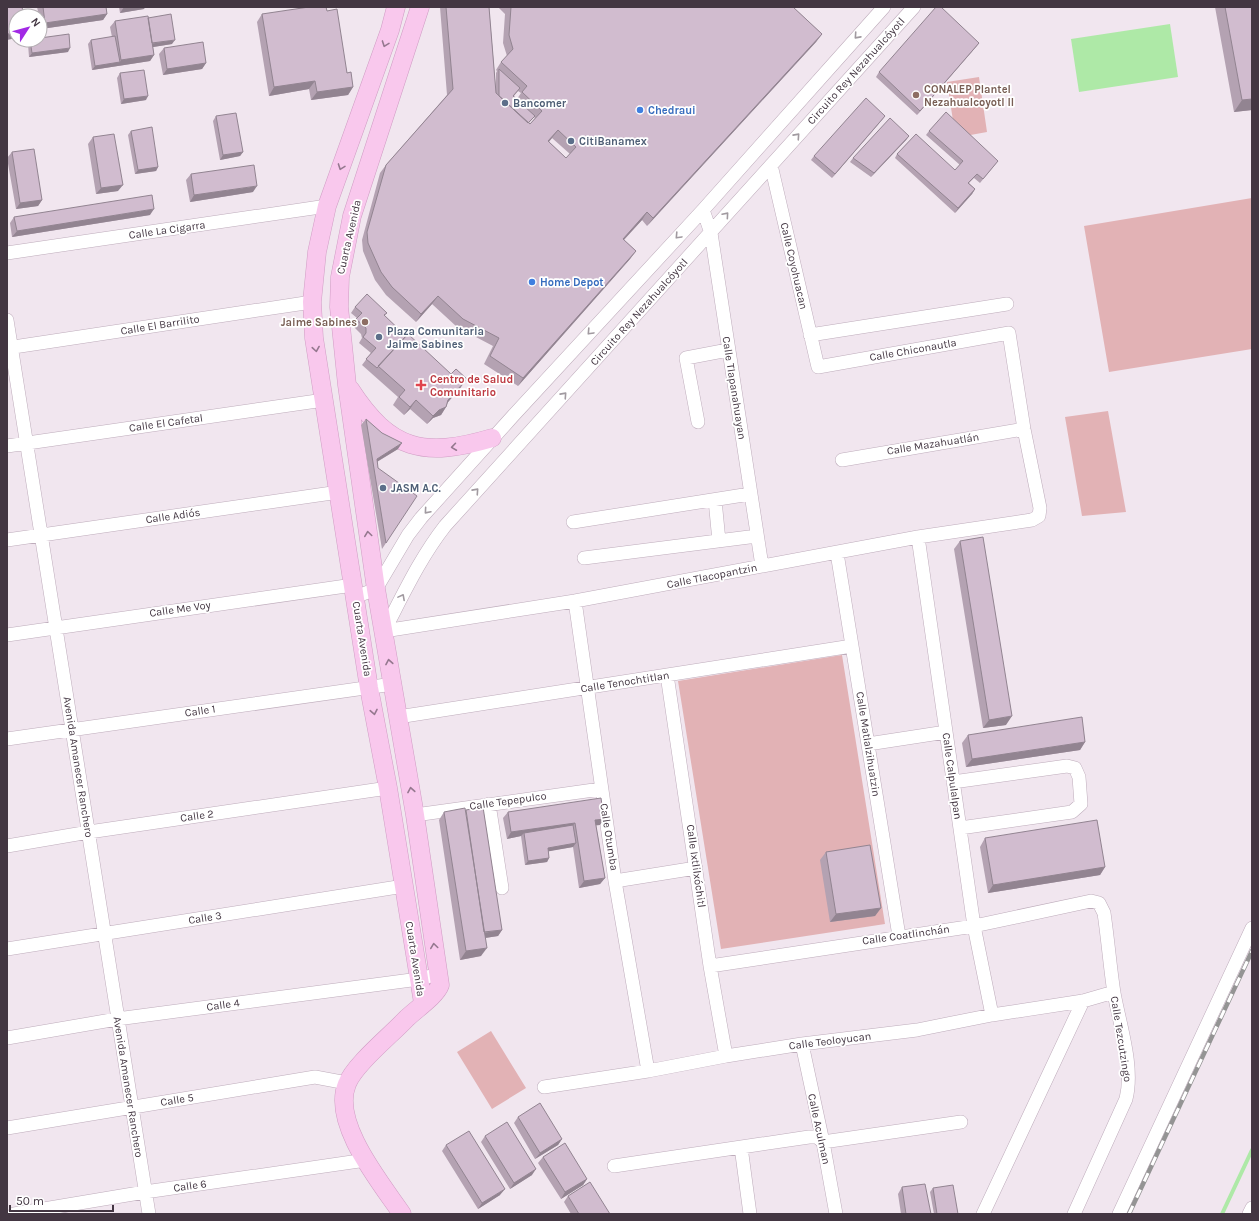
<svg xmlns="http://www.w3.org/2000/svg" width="1259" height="1221" font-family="Karla,sans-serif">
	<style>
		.green { fill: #e2b2b5 }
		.water { fill: #aee9a7 }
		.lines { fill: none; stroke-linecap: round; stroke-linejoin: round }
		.stream { stroke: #aee9a7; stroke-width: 4 }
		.minor-casing { stroke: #beacbb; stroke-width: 14 }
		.secondary-casing { stroke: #d09cc4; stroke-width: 19 }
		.minor { stroke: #fff; stroke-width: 13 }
		.secondary { stroke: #f9c8ed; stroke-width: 18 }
		.rail-casing { stroke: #949494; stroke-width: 4.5 }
		.rail { stroke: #fff; stroke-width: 3; stroke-dasharray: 9; stroke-linecap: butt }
		.wall { fill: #b4a2b2; fill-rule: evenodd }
		.shaded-wall { fill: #928491 }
		.building { fill: #d1bccf; stroke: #928491; fill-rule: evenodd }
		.oneway { stroke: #a19aa0 }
		.oneway2 { stroke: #95788f }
		.education-dot { fill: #8d6e63; stroke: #fff; stroke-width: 1.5 }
		.service-dot { fill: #5c6f8a; stroke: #fff; stroke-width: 1.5 }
		.shop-dot { fill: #3f7fe0; stroke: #fff; stroke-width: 1.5 }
		.health-dot { fill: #e0444e; stroke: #fff; stroke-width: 1.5 }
		.labels { text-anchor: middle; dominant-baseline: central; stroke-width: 3.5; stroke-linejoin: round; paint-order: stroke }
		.street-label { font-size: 11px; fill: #433642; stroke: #fff }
		.education-label { font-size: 11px; font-weight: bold; fill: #785e54; stroke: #fff; text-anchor: start }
		.service-label { font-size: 11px; font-weight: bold; fill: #4e5e75; stroke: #fff; text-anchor: start }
		.shop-label { font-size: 11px; font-weight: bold; fill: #366cbe; stroke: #fff; text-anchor: start }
		.health-label { font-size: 11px; font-weight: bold; fill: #be3a42; stroke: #fff; text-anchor: start }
	</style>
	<rect width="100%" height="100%" fill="#f1e6ef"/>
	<!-- green -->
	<path class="green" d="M979,77L987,132L965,136L954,127L947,82Z
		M1252,198V349L1109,372L1084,226Z
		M1108,411L1126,512L1082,516L1065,417Z
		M842,655L885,924L721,949L678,681Z
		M491,1031L526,1088L492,1109L457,1052Z"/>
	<!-- water -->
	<path class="water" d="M1170,24L1178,77L1079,92L1071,39Z"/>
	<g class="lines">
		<!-- stream -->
		<path class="stream" d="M1222,1214L1252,1150"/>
		<defs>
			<path id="minor" d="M703,210L711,233L762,566
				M7,253L327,206
				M7,320L149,1214
				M810,335L1007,304
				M7,348L312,302
				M698,422L686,358L728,350
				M7,446L324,400
				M842,460L1024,429
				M715,500L719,541
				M573,522L750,494
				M918,537L974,926L992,1015
				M7,540L339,492
				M837,553L899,936
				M584,558L757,536
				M355,597L376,589L408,535L421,518L512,417L703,210L884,7
				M575,601L615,881L648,1071
				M384,631L575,601L918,537L1032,520L1039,516L1040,508L1024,429L1009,333L818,367L771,165
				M384,631C403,595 420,558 445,526L914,7
				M7,635L353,585
				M667,675L710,966L726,1056
				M398,717L852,646
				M7,739L393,684
				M868,744L946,732
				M953,782L1067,766L1075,768L1079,777L1081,804L1072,812L960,828
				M489,804L502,888
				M415,815L601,789
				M7,846L89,832L388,788
				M615,881L696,868
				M7,949L404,886
				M710,966L974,926L1091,901L1099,903L1104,913C1108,940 1110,967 1114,993C1120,1026 1134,1067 1126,1099L1074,1214
				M7,1038L117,1019L419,979L439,974
				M802,1044L823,1142L836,1214
				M544,1087L648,1071L726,1056L802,1044L917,1030L992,1015L1083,1001L1114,992
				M7,1128L315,1077L347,1083
				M741,1147L750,1214
				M614,1166L809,1137H817L823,1142L961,1122
				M14,1214L145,1192L366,1160
				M983,1214L1083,1001
				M1119,1214L1252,928
				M1249,1214L1252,1208"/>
			<path id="secondary" d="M396,7L390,30L327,206L317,252L312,302L314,338L369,688L388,788L423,1003
				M350,389C390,451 424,458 492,438
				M402,1214C381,1183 331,1123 347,1084C354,1065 391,1035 406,1019C415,1010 436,996 440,985L415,815L376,589L347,385L339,307L340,277L352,216L420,7"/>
		</defs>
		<!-- minor casing -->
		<use href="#minor" class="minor-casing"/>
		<!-- secondary casing -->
		<use href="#secondary" class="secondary-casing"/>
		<!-- minor -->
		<use href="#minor" class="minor"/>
		<!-- secondary -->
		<use href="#secondary" class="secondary"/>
		<defs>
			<path id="rail" d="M1129,1214L1252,951"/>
		</defs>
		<!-- rail casing -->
		<use href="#rail" class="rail-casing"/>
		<!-- rail -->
		<use href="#rail" class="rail"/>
	</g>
	<!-- wall -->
	<path class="wall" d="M37,7H106L107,14L103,20L41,29L40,16H39Z
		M119,7H145L144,9L120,13Z
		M440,7H489L496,90V73L497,71L496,70L501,62L507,56L503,43L505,14L498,7H793L822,34L816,42L647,226L642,220L624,240L636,251L630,259L518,386L484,364L493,346L457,327L432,304L416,322L386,295L375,280L363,251L362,240L380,173L386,165L447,95ZM518,91L521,93L517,99L514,96ZM534,117L535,118L530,124L529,123ZM552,138L570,154L566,158L549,142Z
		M1215,7H1252V110L1234,112Z
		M327,11L347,73L353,87L348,95L311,100L309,89L269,96L257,22L262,14Z
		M148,18L172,44L153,47L154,55L150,61L92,70L88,44L91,40L112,37L110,27L115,21Z
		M30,40L68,52L29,57L28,44Z
		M979,43L917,115L876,77L879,72Z
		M164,48L206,63L202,69L163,75L159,54Z
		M120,73L146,100L121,104L117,78Z
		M216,116L243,152L240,156L220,160L213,121Z
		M885,116L832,178L811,160L814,156Z
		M131,131L158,167L156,171L135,174L128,135Z
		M929,131L998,161L980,183L974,178L969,183L975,189L972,194L955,213L895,158L897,154L955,170L960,165L926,135Z
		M909,136L906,140L871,177L850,162L853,158Z
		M93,137L118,191L96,194L88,144Z
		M12,152L42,200L38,206L16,209L7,158Z
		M191,174L253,192L190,202L186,180Z
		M150,215L12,237L10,223L14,217Z
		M355,307L387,313L384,316L461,387L448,402L446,407L441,415L433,418L427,424L410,409L404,415L393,405L398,397L362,365L371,353L359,343L362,338L361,334L352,325L357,318L351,313Z
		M366,419L398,449L377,462L386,543L382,549L361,425Z
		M960,541L1006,725L983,728L954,549Z
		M968,735L1085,742L1080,750L966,767L962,743Z
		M444,812L502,930L498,936L485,938L481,956L460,960L439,820Z
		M508,812L600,825H596L605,878L600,884L579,888L573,847L548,851L549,858L547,862L525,865L521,836L507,839L503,818Z
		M985,838L1105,867L1100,875L988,893L980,847Z
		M826,852L881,908L875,916L830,922L820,860Z
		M518,1117L562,1139L558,1145L535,1159L514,1123Z
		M485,1136L532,1175L510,1189L481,1142Z
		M446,1145L500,1195L478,1209L442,1151Z
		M543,1157L587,1179L583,1185L561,1199L538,1163Z
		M902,1187L931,1214H901L898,1194Z
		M933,1188L958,1214H934L930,1192Z
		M568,1196L610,1214H571L564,1202Z"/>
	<!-- shaded-wall -->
	<path class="shaded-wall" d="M124,7H145L144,9L120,13Z
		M107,14L103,20L41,29L45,23Z
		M16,33V38L7,40V34Z
		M822,34L816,42L647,226L653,218Z
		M175,40L172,44L147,48L150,44Z
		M979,43L976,47L917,115L920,111Z
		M70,48L68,52L29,57L32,53Z
		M154,55L150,61L92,70L95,66L120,62L121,60Z
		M206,63L202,69L163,75L167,69Z
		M315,81L309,89L269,96L274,87Z
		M353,87L348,95L311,100L317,92Z
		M148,96L146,100L121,104L124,99Z
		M1252,99V110L1234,112L1242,100Z
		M885,116L882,120L832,178L835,174Z
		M558,130L552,138L542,149L548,141Z
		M909,136L906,140L871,177L874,173Z
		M243,152L240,156L220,160L223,155Z
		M158,167L156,171L135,174L138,170Z
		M123,185L118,191L96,194L101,188Z
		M257,186L253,192L190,202L194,195Z
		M975,189L972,194L955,213L958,208Z
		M42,200L38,206L16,209L20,203Z
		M154,209L150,215L12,237L17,231Z
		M647,212L642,220L617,247L623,239Z
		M636,251L630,259L518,386L523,378Z
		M438,296L432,304L416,322L421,314Z
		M467,379L461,387L443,408L448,400Z
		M416,400L410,409L404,415L410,407Z
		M446,407L441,415L433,418L427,424L433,416L439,410Z
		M402,443L398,449L373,464L377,459Z
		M1012,716L1006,725L983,728L989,720Z
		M1085,742L1080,750L966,767L972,759Z
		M604,819L600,825L591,826L595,820Z
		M575,823L570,829L524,833L521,836L507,839L511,832Z
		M576,843L573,847L545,852L548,848Z
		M549,858L547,862L525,865L528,861Z
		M1105,867L1100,875L988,893L993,885Z
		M605,878L600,884L579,888L584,881Z
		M881,908L875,916L830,922L836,914Z
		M502,930L498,936L478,939L483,933Z
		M487,948L481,956L460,960L466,951Z
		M562,1139L558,1145L535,1159L540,1153Z
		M536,1169L532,1175L510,1189L514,1183Z
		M587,1179L583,1185L561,1199L565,1192Z
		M505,1189L500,1195L478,1209L482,1203Z"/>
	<!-- building -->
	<path class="building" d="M7,7H22L24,16H16V33L7,34Z
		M43,7H106L107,14L45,23Z
		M309,7H326L327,11L337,9L347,73L351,72L353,87L317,92L315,81L274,87L262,14Z
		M446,7H489L496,93L530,124L542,111L522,92L527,86L501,62L513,49L509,35L511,7H793L822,34L653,218L647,212L623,239L636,251L523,378L490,356L499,338L463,319L438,296L421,314L392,287L381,272L368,243L367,232L386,165L453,89ZM558,130L576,147L566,158L548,141Z
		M936,7H941L979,43L920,111L879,72Z
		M1225,7H1252V99L1242,100Z
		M171,14L175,40L152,43L148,18Z
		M148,16L154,55L121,60L115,21Z
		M69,34L70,48L32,53L30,40H40V38Z
		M115,36L120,62L95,66L91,40Z
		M203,42L206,63L167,69L164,48Z
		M499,69L520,88L513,96L535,116L528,123L499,96Z
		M144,70L148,96L124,99L120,73Z
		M866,98L885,116L835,174L814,156Z
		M946,112L998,161L983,179L977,174L968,183L975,189L958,208L897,154L916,134L955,170L963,161L929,131Z
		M236,113L243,152L223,155L216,116Z
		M890,118L909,136L874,173L853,158Z
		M152,127L158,167L138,170L131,131Z
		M114,134L123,185L101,188L93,137Z
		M34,149L42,200L20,203L12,152Z
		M254,165L257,186L194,195L191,174Z
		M152,195L154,209L17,231L14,217Z
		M367,294L387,313L384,315L406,336L377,368L366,359L376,348L363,337L366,333V328L356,319L362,313L355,307Z
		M408,334L451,374L456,369L467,379L448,400L446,407L439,410L433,416L416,400L410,407L399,397L405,390L378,366Z
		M366,419L382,433L402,443L377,459L378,468L417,496L386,543Z
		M983,537L1012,716L989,720L960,541Z
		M1082,717L1085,742L972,759L968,735Z
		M601,798L604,819L595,820L605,878L584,881L575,823L511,832L508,812Z
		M483,807L502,930L484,932L466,810Z
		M465,808L487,948L466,951L444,812Z
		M1097,820L1105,867L993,885L985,838Z
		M573,825L576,843L548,848L549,858L528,861L524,833Z
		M870,845L881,908L836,914L826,852Z
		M540,1103L562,1139L540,1153L518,1117Z
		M507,1122L536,1169L514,1183L485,1136Z
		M469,1131L505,1189L482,1203L446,1145Z
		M565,1143L587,1179L565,1192L543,1157Z
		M590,1182L610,1214H579L568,1196Z
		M925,1184L931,1214H906L902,1187Z
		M953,1185L958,1214H937L933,1188Z"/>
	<!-- one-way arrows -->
	<defs><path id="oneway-chevron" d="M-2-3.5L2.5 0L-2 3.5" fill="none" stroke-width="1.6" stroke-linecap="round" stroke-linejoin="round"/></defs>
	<g class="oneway">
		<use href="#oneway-chevron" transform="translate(857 36) rotate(132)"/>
		<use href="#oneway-chevron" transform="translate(797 136) rotate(-48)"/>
		<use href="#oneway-chevron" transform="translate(726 215) rotate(-49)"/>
		<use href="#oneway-chevron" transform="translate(678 236) rotate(133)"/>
		<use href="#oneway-chevron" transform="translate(590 332) rotate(133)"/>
		<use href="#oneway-chevron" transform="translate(564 395) rotate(-48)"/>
		<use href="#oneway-chevron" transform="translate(476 491) rotate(-48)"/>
		<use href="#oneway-chevron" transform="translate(427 511) rotate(131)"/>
		<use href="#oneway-chevron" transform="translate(402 597) rotate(-62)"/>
	</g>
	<g class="oneway2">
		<use href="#oneway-chevron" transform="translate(385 44) rotate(110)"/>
		<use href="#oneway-chevron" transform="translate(341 167) rotate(110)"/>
		<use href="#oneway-chevron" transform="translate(316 349) rotate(81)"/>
		<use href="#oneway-chevron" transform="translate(454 447) rotate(172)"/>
		<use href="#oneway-chevron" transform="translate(368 534) rotate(-98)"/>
		<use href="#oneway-chevron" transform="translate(389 662) rotate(-100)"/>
		<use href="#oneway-chevron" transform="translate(374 712) rotate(79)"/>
		<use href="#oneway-chevron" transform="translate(411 790) rotate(-100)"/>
		<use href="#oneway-chevron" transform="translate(434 946) rotate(-98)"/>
	</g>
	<!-- markers -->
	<g class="education-dot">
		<circle cx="916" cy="95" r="4"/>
		<circle cx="365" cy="322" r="4"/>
	</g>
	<g class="service-dot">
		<circle cx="505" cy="103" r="4"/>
		<circle cx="571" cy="141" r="4"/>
		<circle cx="379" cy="337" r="4"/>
		<circle cx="383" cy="488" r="4"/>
	</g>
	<g class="shop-dot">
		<circle cx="640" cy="110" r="4"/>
		<circle cx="532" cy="282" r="4"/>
	</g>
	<path class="health-dot" d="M419 379h4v4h4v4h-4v4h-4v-4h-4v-4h4z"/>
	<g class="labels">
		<!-- street labels -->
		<g class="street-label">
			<text transform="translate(856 71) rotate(-48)">Circuito Rey Nezahualcóyotl</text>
			<text transform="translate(167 230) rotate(-8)">Calle La Cigarra</text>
			<text transform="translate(349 237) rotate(-77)">Cuarta Avenida</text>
			<text transform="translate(794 266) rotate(77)">Calle Coyohuacan</text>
			<text transform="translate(639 312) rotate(-48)">Circuito Rey Nezahualcóyotl</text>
			<text transform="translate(160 325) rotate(-9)">Calle El Barrilito</text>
			<text transform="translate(913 350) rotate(-10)">Calle Chiconautla</text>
			<text transform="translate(734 388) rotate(81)">Calle Tlapanahuayan</text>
			<text transform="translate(166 423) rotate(-8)">Calle El Cafetal</text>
			<text transform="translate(933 444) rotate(-9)">Calle Mazahuatlán</text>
			<text transform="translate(173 516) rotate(-8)">Calle Adiós</text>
			<text transform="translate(712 576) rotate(-11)">Calle Tlacopantzin</text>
			<text transform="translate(180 609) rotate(-8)">Calle Me Voy</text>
			<text transform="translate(362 639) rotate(81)">Cuarta Avenida</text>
			<text transform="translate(625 682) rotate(-9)">Calle Tenochtitlan</text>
			<text transform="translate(200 711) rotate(-8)">Calle 1</text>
			<text transform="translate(868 744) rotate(81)">Calle Matlalzihuatzin</text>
			<text transform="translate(78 767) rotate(81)">Avenida Amanecer Ranchero</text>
			<text transform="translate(952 776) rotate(82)">Calle Calpulalpan</text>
			<text transform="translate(508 801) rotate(-8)">Calle Tepepulco</text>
			<text transform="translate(197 816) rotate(-8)">Calle 2</text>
			<text transform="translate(609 837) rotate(81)">Calle Otumba</text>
			<text transform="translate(696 866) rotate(82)">Calle Ixtlilxóchitl</text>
			<text transform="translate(205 918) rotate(-9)">Calle 3</text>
			<text transform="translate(906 935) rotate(-8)">Calle Coatlinchán</text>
			<text transform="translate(415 959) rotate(81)">Cuarta Avenida</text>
			<text transform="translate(223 1005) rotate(-8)">Calle 4</text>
			<text transform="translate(1121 1039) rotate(81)">Calle Tezcutzingo</text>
			<text transform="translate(830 1041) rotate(-7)">Calle Teoloyucan</text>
			<text transform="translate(128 1087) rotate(81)">Avenida Amanecer Ranchero</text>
			<text transform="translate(177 1100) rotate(-9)">Calle 5</text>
			<text transform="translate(819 1129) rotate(78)">Calle Aculman</text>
			<text transform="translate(190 1186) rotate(-8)">Calle 6</text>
		</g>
		<!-- education labels -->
		<g class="education-label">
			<text x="924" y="89">CONALEP Plantel<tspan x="924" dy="13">Nezahualcoyotl II</tspan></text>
			<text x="357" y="322" text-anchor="end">Jaime Sabines</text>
		</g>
		<!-- service labels -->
		<g class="service-label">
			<text x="513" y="103">Bancomer</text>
			<text x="579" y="141">CitiBanamex</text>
			<text x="387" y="331">Plaza Comunitaria<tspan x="387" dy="13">Jaime Sabines</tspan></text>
			<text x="391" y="488">JASM A.C.</text>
		</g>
		<!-- shop labels -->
		<g class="shop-label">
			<text x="648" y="110">Chedraui</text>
			<text x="540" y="282">Home Depot</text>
		</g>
		<!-- health labels -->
		<g class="health-label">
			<text x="430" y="379">Centro de Salud<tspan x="430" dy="13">Comunitario</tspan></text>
		</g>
	</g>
	<!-- border -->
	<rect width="1259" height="1221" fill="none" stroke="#433642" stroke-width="16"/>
	<!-- north arrow -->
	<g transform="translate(28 28) rotate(54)"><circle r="19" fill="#ffffff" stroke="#b4afb3"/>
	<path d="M0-3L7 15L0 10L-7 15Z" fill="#a229e5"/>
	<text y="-6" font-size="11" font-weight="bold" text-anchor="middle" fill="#433642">N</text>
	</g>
	<!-- scale -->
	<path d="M10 1205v6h103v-6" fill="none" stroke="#433642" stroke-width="2"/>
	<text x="16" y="1205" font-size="12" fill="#433642" stroke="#ffffff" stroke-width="3" paint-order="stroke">50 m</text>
</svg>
